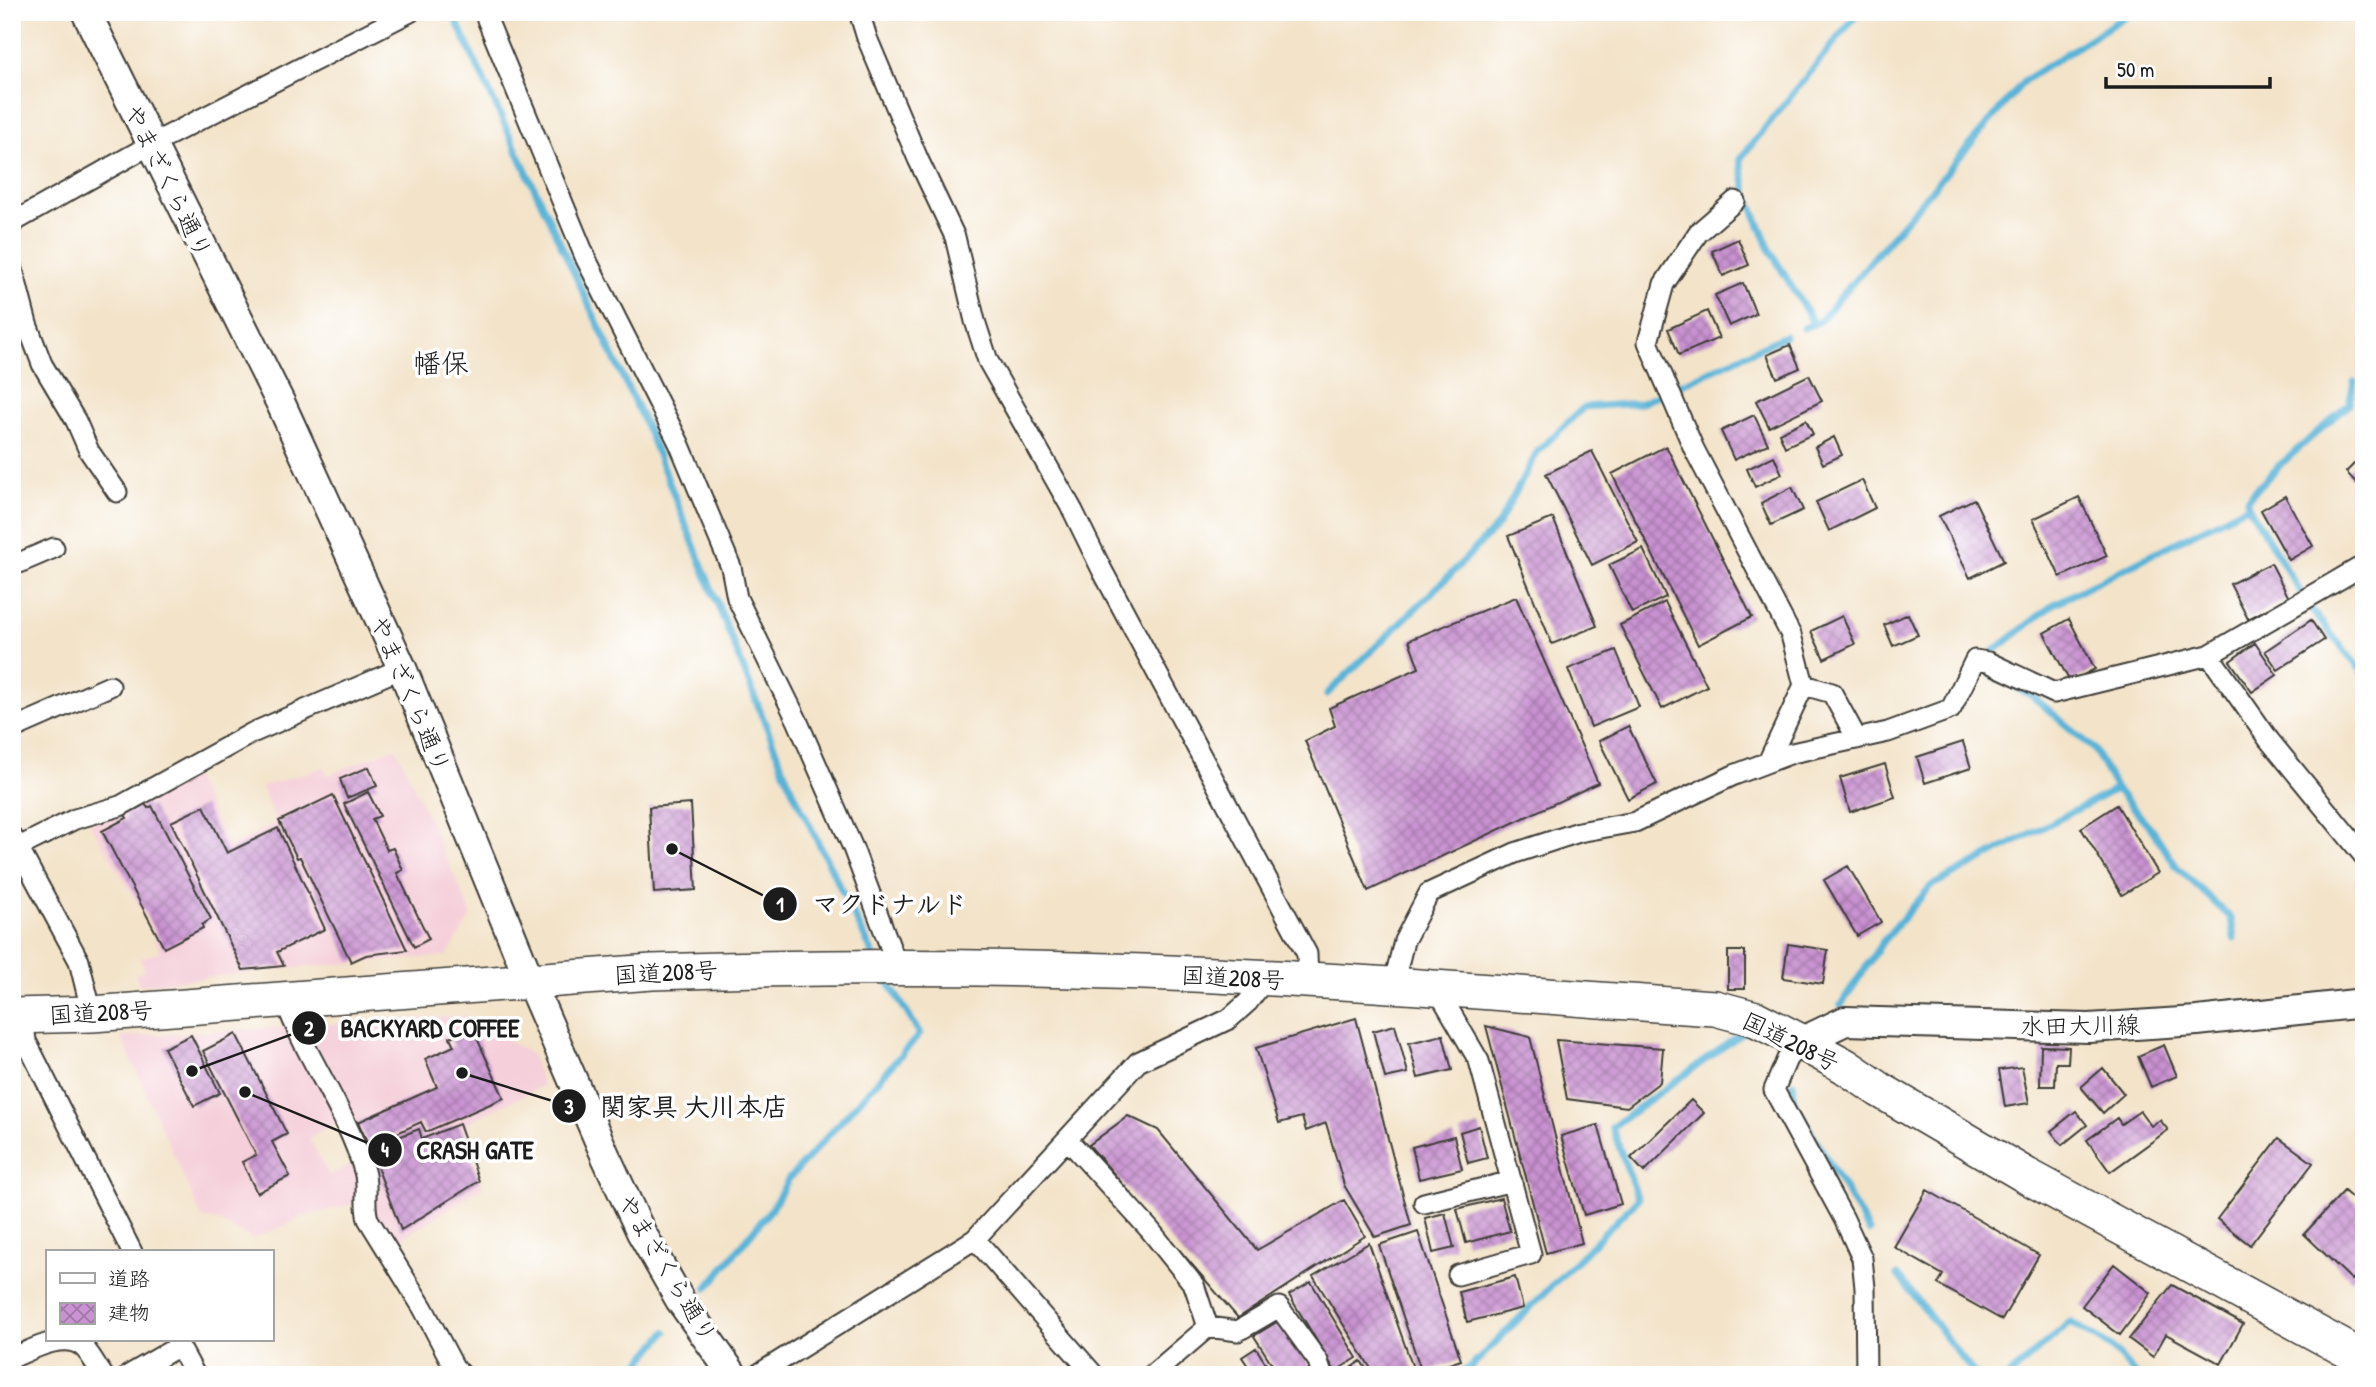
<svg xmlns="http://www.w3.org/2000/svg" width="2376" height="1387" font-family="'Patrick Hand','Klee One',sans-serif">
	<style>
		.built { fill: #f5cfd9 }
		.lines { fill: none; stroke-linecap: round; stroke-linejoin: round }
		.stream { stroke: #59b3d7; stroke-width: 7 }
		.building { fill: url(#building-cross-hatch) }
		.street-casing { stroke: #3c3a36; stroke-width: 23 }
		.secondary-casing { stroke: #3c3a36; stroke-width: 32 }
		.highway-casing { stroke: #3c3a36; stroke-width: 38 }
		.street { stroke: #fff; stroke-width: 19 }
		.secondary { stroke: #fff; stroke-width: 28 }
		.highway { stroke: #fff; stroke-width: 35 }
		.labels { text-anchor: middle; dominant-baseline: central; stroke-width: 7; stroke-linejoin: round; paint-order: stroke }
		.street-label { font-size: 24px; fill: #1c1c1c; stroke: #fff }
		.quarter-label { font-size: 28px; fill: #1c1c1c; stroke: #fff }
		.leader { fill: none; stroke: #1c1c1c; stroke-width: 2.5 }
		.callout-dot { fill: #1c1c1c; stroke: #fff; stroke-width: 2.5 }
		.mark-label { font-size: 21px; text-anchor: middle; font-weight: bold; fill: #fff }
		.callout-label { font-size: 26px; text-anchor: middle; font-weight: bold; fill: #1c1c1c; stroke: #fff; stroke-width: 7; stroke-linejoin: round; paint-order: stroke }
	</style>
	<defs>
		<pattern id="building-cross-hatch" width="8" height="8" patternUnits="userSpaceOnUse" patternTransform="scale(1.75)"><rect width="8" height="8" fill="#c992d1"/><path d="M0 0l8 8M0 8l8-8" fill="none" stroke="#a276a9"/></pattern>
	</defs>
	<rect width="100%" height="100%" fill="#fff"/>
	<filter id="ink" filterUnits="userSpaceOnUse"><feTurbulence type="fractalNoise" baseFrequency=".0143" numOctaves="2"/><feDisplacementMap in="SourceGraphic" scale="14" xChannelSelector="R" yChannelSelector="G"/><feConvolveMatrix kernelMatrix="1 2 1 2 8 2 1 2 1" color-interpolation-filters="sRGB"/></filter>
	<filter id="wash" filterUnits="userSpaceOnUse"><feTurbulence type="fractalNoise" baseFrequency=".00686" numOctaves="4" result="noise"/><feDisplacementMap in="SourceGraphic" scale="28" xChannelSelector="R" yChannelSelector="G"/><feGaussianBlur stdDeviation="1.57" result="paint"/><feColorMatrix in="noise" values="0 0 0 0 0 0 0 0 0 0 0 0 0 0 0 0 0 1.4 0 .05"/><feComposite in="paint" operator="in"/></filter>
	<g filter="url(#wash)">
		<rect width="100%" height="100%" fill="#f3e3c9"/>
		<!-- built -->
		<path class="built" d="M396,747L472,915L447,956L292,968L140,985L135,975L145,970L140,959L160,951L143,913L90,823L192,774L230,848L276,822L261,787L324,767L328,775Z
			M466,1016L531,1054L543,1086L470,1121L465,1132L482,1187L389,1247L373,1218L346,1118L309,1138L329,1175L356,1162L363,1182L357,1203L310,1215L252,1239L219,1221L202,1218L121,1037Z"/>
		<g class="lines">
			<!-- stream -->
			<path class="stream" d="M452,12L650,435L789,783L875,958
				M1814,324L1771,252L1747,195L1740,159L1859,12
				M1803,328L1820,321L2025,80L2132,12
				M2354,382L2349,404L2279,466L2247,499L2248,506L2312,611L2364,674
				M1994,656V651L2054,604L2248,506
				M1993,676L2031,695L2094,749L2116,789L2151,828L2177,867L2231,918L2234,938
				M1327,694L1450,575L1498,525L1538,451L1584,407L1642,403L1785,336
				M1841,1005L1883,941L1931,886L2116,789
				M1793,1083L1795,1104L1869,1231
				M1898,1275L1975,1375
				M707,1288L772,1208L788,1180L920,1034L885,977
				M630,1375L666,1332
				M1457,1375L1472,1366L1638,1199L1612,1127L1744,1032
				M2010,1375L2070,1322L2111,1347L2136,1375"/>
		</g>
		<g id="blocks">
			<!-- building -->
			<path class="building" d="M1738,239L1749,265L1723,276L1712,251Z
				M1743,283L1756,314L1729,326L1715,295Z
				M1707,311L1719,338L1679,355L1668,329Z
				M1790,345L1800,368L1777,378L1767,355Z
				M1809,375L1822,401L1769,427L1756,401Z
				M1754,415L1768,444L1734,460L1721,431Z
				M1806,420L1813,434L1785,447L1779,433Z
				M1834,437L1842,455L1823,464L1815,447Z
				M1666,446L1752,617L1698,645L1612,474Z
				M1592,451L1638,542L1592,565L1546,474Z
				M2364,454V491L2346,472Z
				M1774,456L1782,474L1755,487L1747,469Z
				M1862,480L1875,508L1829,531L1816,502Z
				M1792,487L1803,510L1771,525L1761,503Z
				M2285,496L2313,546L2289,560L2261,510Z
				M2079,497L2107,556L2060,577L2033,519Z
				M1974,499L2004,561L1970,578L1939,516Z
				M1553,518L1597,626L1552,644L1508,536Z
				M1643,549L1666,597L1632,613L1609,565Z
				M2271,563L2289,598L2248,619L2230,584Z
				M1516,597L1598,783L1368,891L1305,741L1335,726L1329,708L1419,668L1409,640Z
				M1665,602L1707,686L1662,709L1620,625Z
				M1908,614L1918,635L1893,646L1884,625Z
				M1842,616L1855,644L1824,659L1811,631Z
				M2069,619L2095,669L2070,682L2044,633Z
				M2311,620L2324,640L2278,670L2265,651Z
				M2255,643L2277,675L2252,692L2230,661Z
				M1616,650L1639,707L1591,727L1568,669Z
				M1628,726L1657,784L1628,799L1599,741Z
				M1963,742L1971,768L1925,783L1917,757Z
				M1885,764L1895,797L1850,812L1840,778Z
				M369,767L377,786L347,798L340,779Z
				M368,792L380,816L372,819L387,850L393,848L403,870L397,873L429,939L414,947L344,804Z
				M333,795L407,950L366,955L351,962L300,857L297,858L279,821Z
				M145,804L148,808L152,806L211,919L202,925L203,928L164,948L102,831L127,818L125,815Z
				M691,804L696,890L654,893L649,807Z
				M2117,805L2158,873L2122,895L2081,828Z
				M204,806L227,853L278,828L325,929L277,952L284,966L243,970L171,822Z
				M1848,866L1881,922L1857,936L1824,880Z
				M1788,944L1828,950L1823,984L1783,978Z
				M1728,951H1745V989H1728Z
				M1356,1018L1411,1225L1375,1237L1344,1185L1326,1123L1306,1131L1302,1117L1279,1123L1256,1048Z
				M1395,1025L1408,1073L1385,1078L1373,1031Z
				M1486,1026L1530,1037L1582,1243L1546,1253Z
				M472,1027L504,1098L426,1132L421,1122L369,1146L358,1122L437,1087L425,1059L454,1046L450,1037Z
				M236,1034L287,1134L272,1142L290,1176L257,1193L242,1162L256,1155L203,1051Z
				M191,1035L220,1093L194,1106L164,1048Z
				M1443,1035L1452,1070L1418,1078L1409,1043Z
				M1556,1040L1663,1048L1660,1082L1627,1107L1567,1099Z
				M2164,1045L2177,1076L2151,1087L2138,1056Z
				M2041,1046L2069,1047L2068,1063H2056L2055,1086H2040Z
				M2022,1067L2029,1103L2005,1107L1999,1070Z
				M2103,1068L2124,1094L2103,1113L2081,1087Z
				M1691,1100L1704,1113L1644,1172L1631,1158Z
				M2076,1111L2087,1125L2062,1145L2051,1131Z
				M2140,1111L2151,1126L2160,1120L2168,1130L2110,1172L2087,1140L2117,1118L2121,1124Z
				M1128,1116L1158,1130L1257,1250L1344,1200L1365,1236L1238,1318L1089,1145Z
				M459,1124L479,1181L401,1230L370,1148L419,1129L422,1139Z
				M1598,1125L1621,1204L1584,1215L1561,1136Z
				M1479,1126L1487,1158L1468,1163L1460,1132Z
				M1454,1136L1462,1169L1419,1179L1412,1147Z
				M2279,1138L2313,1163L2250,1245L2217,1219Z
				M1927,1190L2039,1255L2002,1320L1938,1284L1943,1275L1894,1247Z
				M2344,1191L2364,1209V1267L2352,1280L2304,1234Z
				M1501,1198L1510,1231L1466,1243L1457,1209Z
				M1445,1213L1454,1248L1433,1253L1425,1218Z
				M1418,1232L1461,1360L1422,1373L1379,1245Z
				M1369,1243L1414,1371L1410,1375H1375L1313,1276Z
				M2114,1264L2151,1293L2120,1335L2082,1306Z
				M1515,1277L1523,1308L1467,1322L1459,1292Z
				M1311,1282L1357,1358L1335,1371L1289,1295Z
				M2172,1285L2243,1324L2221,1364L2166,1334L2153,1357L2129,1339Z
				M1280,1320L1311,1368L1301,1375H1279L1254,1336Z
				M1256,1348L1273,1375H1254L1242,1357Z
				M1361,1361L1370,1375H1340Z"/>
		</g>
	</g>
	<g filter="url(#ink)">
		<use href="#blocks" fill-opacity="0" stroke="#3c3a36" stroke-width="2"/>
		<g class="lines">
			<defs>
				<path id="street" d="M484,12L586,259L679,443L731,567L737,598L797,720L853,848L898,968
					M859,12L867,38L918,159L955,237L975,321L988,361L1073,511L1102,570L1307,954L1308,981
					M1735,201L1698,233L1664,284L1648,342L1694,449L1791,635L1804,685L1768,762
					M12,225L17,220L150,145L410,12
					M12,266L27,324L12,332
					M27,324L42,364L76,421L89,451L117,492
					M12,566L54,548
					M2209,655L2269,740L2364,856
					M1804,685L1832,693L1857,739
					M12,729L110,686
					M13,838L79,961L92,1014
					M17,848L75,819L120,806L252,733L402,668
					M1393,986L1404,941L1429,893L1515,853L1579,832L1635,822L1734,775L1792,753L1888,732L1951,709L1975,660L1988,662L2054,693L2209,655L2364,565
					M1437,989L1479,1061L1531,1254L1458,1275
					M285,1000C306,1059 347,1111 364,1171C369,1187 363,1203 368,1219L423,1308L454,1367L462,1375
					M23,1016L26,1041L132,1252
					M1801,1042L1787,1059L1774,1090L1844,1219L1862,1258L1865,1288L1866,1375
					M1068,1140L1150,1230L1194,1285L1208,1327
					M1424,1203L1512,1181
					M975,1239L1094,1375
					M176,1340L195,1375
					M12,1358C31,1350 64,1331 83,1347C91,1354 96,1366 103,1375
					M129,1375L179,1346
					M757,1375L975,1239L1138,1062L1229,1019L1248,1002L1265,979
					M1152,1375L1208,1327L1238,1331L1279,1307L1318,1361L1322,1375"/>
				<path id="secondary" d="M86,12L281,404L402,668L530,981L606,1157L641,1232L680,1300L733,1375
					M1801,1042L1845,1021L2089,1028L2197,1021L2364,1003"/>
				<path id="highway" d="M12,1016L92,1014L652,972C816,966 981,966 1144,972C1335,979 1525,995 1715,1008L1756,1019L1801,1042L1845,1066L1880,1090L2027,1176L2364,1359"/>
			</defs>
			<!-- street casing -->
			<use href="#street" class="street-casing"/>
			<!-- secondary casing -->
			<use href="#secondary" class="secondary-casing"/>
			<!-- highway casing -->
			<use href="#highway" class="highway-casing"/>
			<!-- street -->
			<use href="#street" class="street"/>
			<!-- secondary -->
			<use href="#secondary" class="secondary"/>
			<!-- highway -->
			<use href="#highway" class="highway"/>
		</g>
	</g>
	<g class="labels">
		<!-- street labels -->
		<g class="street-label">
			<text transform="translate(169 181) rotate(64)">やまざくら通り</text>
			<text transform="translate(411 694) rotate(67)">やまざくら通り</text>
			<text transform="translate(666 972) rotate(-3)">国道208号</text>
			<text transform="translate(1233 977) rotate(3)">国道208号</text>
			<text transform="translate(101 1012) rotate(-3)">国道208号</text>
			<text transform="translate(2080 1025) rotate(-1)">水田大川線</text>
			<text transform="translate(1791 1041) rotate(26)">国道208号</text>
			<text transform="translate(668 1268) rotate(59)">やまざくら通り</text>
		</g>
		<!-- quarter labels -->
		<g class="quarter-label">
			<text x="441" y="363">幡保</text>
		</g>
	</g>
	<!-- callouts -->
	<path class="leader" d="M672 849L780 904M192 1071L309 1028M462 1073L569 1106M245 1092L385 1150"/>
	<g class="callout-dot">
		<circle cx="672" cy="849" r="7"/>
		<circle cx="192" cy="1071" r="7"/>
		<circle cx="462" cy="1073" r="7"/>
		<circle cx="245" cy="1092" r="7"/>
		<circle cx="780" cy="904" r="18"/>
		<circle cx="309" cy="1028" r="18"/>
		<circle cx="569" cy="1106" r="18"/>
		<circle cx="385" cy="1150" r="18"/>
	</g>
	<g class="mark-label">
		<text x="780" y="912">1</text>
		<text x="309" y="1036">2</text>
		<text x="569" y="1114">3</text>
		<text x="385" y="1157">4</text>
	</g>
	<g class="callout-label">
		<text x="890" y="913">マクドナルド</text>
		<text x="430" y="1037">BACKYARD COFFEE</text>
		<text x="694" y="1116">関家具 大川本店</text>
		<text x="475" y="1159">CRASH GATE</text>
	</g>
	<!-- margin -->
	<rect width="2376" height="1387" fill="none" stroke="#fff" stroke-width="42"/>
	<!-- legend -->
	<rect x="46" y="1250" width="228" height="91" fill="#ffffff" stroke="#a4a4a4" stroke-width="2"/>
	<rect x="60" y="1273" width="35" height="10" fill="#ffffff" stroke="#a4a4a4" stroke-width="2"/>
	<text x="108" y="1286" font-size="21" fill="#1c1c1c">道路</text>
	<rect x="60" y="1303" width="35" height="21" fill="url(#building-cross-hatch)" stroke="#a4a4a4" stroke-width="2"/>
	<text x="108" y="1320" font-size="21" fill="#1c1c1c">建物</text>
	<!-- scale -->
	<path d="M2106 77v10h164v-10" fill="none" stroke="#1c1c1c" stroke-width="3.5"/>
	<text x="2117" y="77" font-size="21" fill="#1c1c1c" stroke="#ffffff" stroke-width="5" paint-order="stroke">50 m</text>
</svg>
